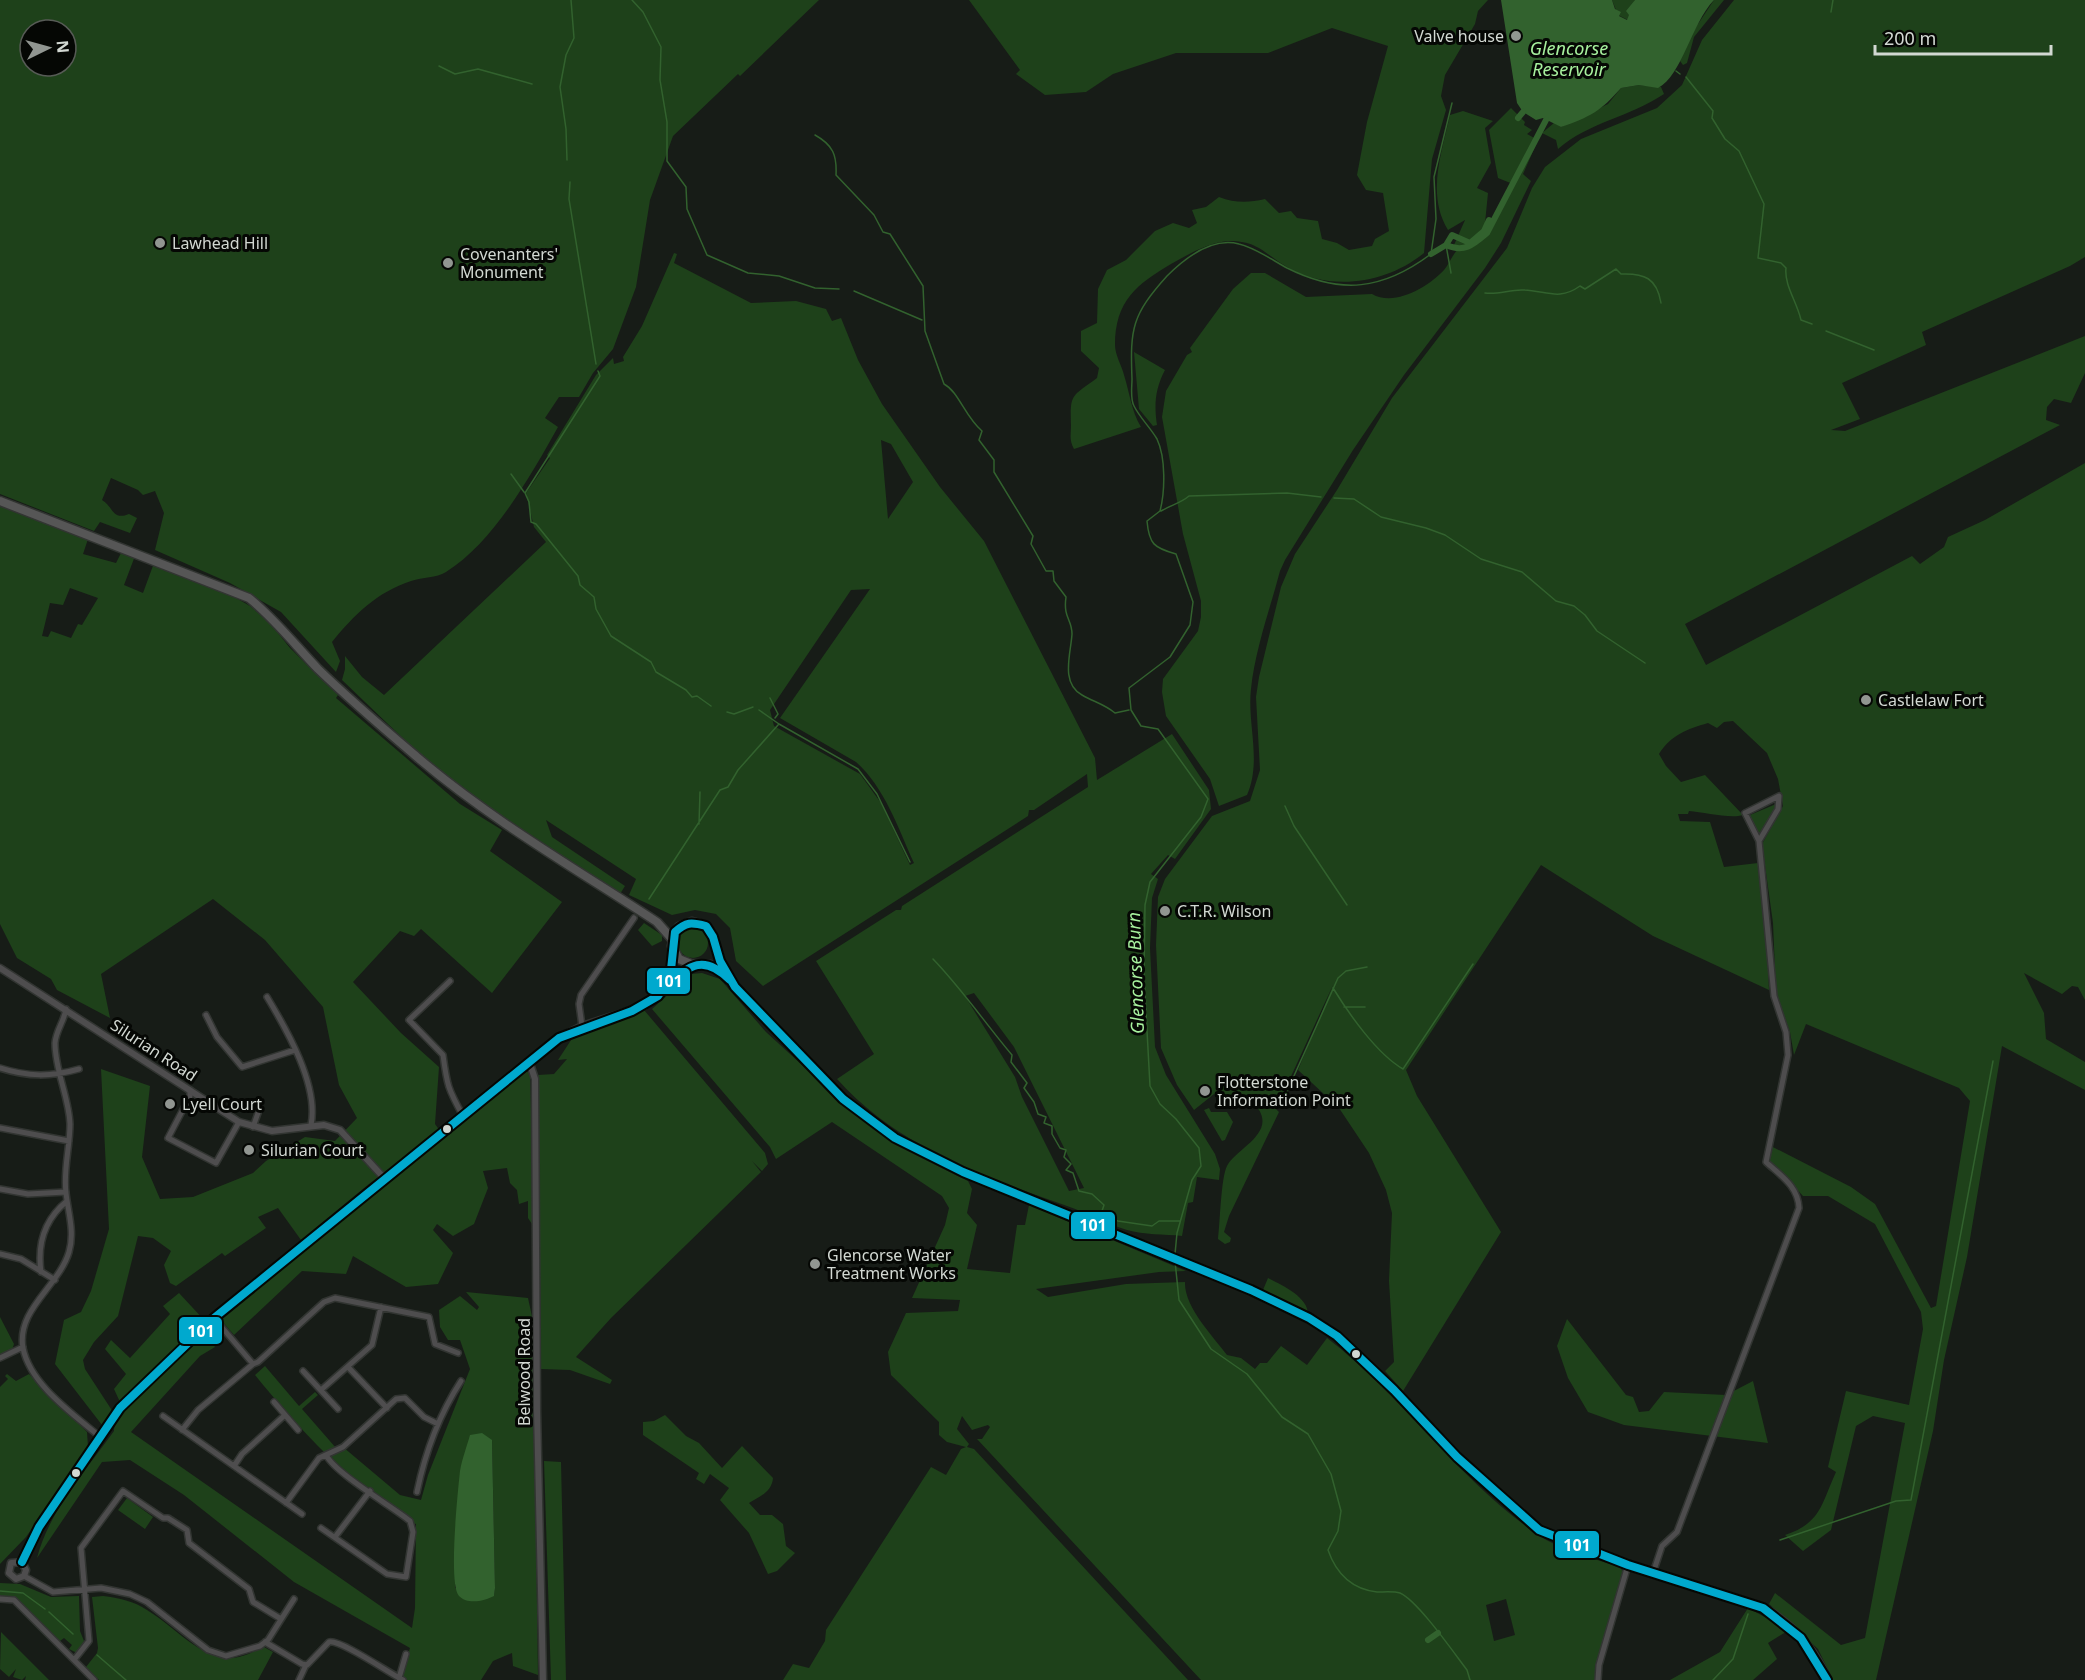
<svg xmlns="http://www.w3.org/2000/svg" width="2085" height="1680" font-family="'Noto Sans',sans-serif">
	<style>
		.green { fill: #1e411a; fill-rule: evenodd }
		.water { fill: #32622e }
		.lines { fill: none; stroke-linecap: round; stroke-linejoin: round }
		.stream { stroke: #32622e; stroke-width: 1.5 }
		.canal { stroke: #32622e; stroke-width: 6 }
		.minor-casing { stroke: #323532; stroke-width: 8 }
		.tertiary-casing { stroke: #323532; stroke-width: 9 }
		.trunk-casing { stroke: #323532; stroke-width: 11 }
		.minor { stroke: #4e4d4e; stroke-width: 5 }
		.tertiary { stroke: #4e4d4e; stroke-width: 6 }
		.trunk { stroke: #565656; stroke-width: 8 }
		.bus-1-casing { stroke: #050704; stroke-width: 12 }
		.bus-1 { stroke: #00a9ce; stroke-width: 8 }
		.poi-dot { fill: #919691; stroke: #050704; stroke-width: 2 }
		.bus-dot { fill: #d2d8d2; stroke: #050704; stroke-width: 2 }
		.labels { text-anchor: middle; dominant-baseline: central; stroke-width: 6; stroke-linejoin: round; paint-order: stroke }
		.poi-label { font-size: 16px; fill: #d2d8d2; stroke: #050704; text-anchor: start }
		.street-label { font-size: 16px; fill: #d2d8d2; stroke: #050704 }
		.water-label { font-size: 18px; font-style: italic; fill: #a7f19e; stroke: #050704 }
		.line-badge { stroke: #050704; stroke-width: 2 }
		.badge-label { font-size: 16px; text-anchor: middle; font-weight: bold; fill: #fff }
	</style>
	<rect width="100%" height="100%" fill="#171c17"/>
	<!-- green -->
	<path class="green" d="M0,0H819L740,76L738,74L673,136L650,200L636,287L613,349L593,373L579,397H559L545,418L558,427C531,475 494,542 446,572C436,578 423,577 411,581C377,592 354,615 332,642L340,661L336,672L281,612L230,583L155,550L164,513L155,491L143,495L138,490L111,478L102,500C113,506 112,521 129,514L137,518L130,533L100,522L94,531L0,494ZM30,30H66V66H30Z
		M969,0H1488L1478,11L1475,24L1445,75L1441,96L1446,110L1432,159L1424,253C1386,284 1330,292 1287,267C1265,254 1258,241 1230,241C1209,242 1189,254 1171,264C1137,284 1115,301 1115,345C1115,355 1122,366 1124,375C1130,394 1131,410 1141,427L1074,449C1069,440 1071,435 1071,425C1070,394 1071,397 1097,378L1099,368L1081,351V331L1097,323L1098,289L1107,270L1126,260L1155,231L1173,223L1189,228L1197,223L1192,210L1206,207L1219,197C1235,203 1248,203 1265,199L1279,213L1291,211L1297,218L1318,221L1322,239L1337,243L1349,250L1372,246L1375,239L1389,231L1383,193L1366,190L1357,175L1367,122L1388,46L1332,28L1268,53H1176L1113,74L1086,92L1045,95L1016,74L1020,70Z
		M1612,0H1635L1628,20L1618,15Z
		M1714,0H1724L1694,37L1687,63L1683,65L1680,61L1692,33Z
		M1734,0H2085V257L2070,266L1922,332L1926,345L1842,383L1860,419L1831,430L1845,431L2085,336V373L2071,403L2054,399L2047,407L2046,420L2060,425L1685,624L1706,665L1912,556L1920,564L1944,547L1948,537L1985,520L2085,463V1000L2078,987L2072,986L2062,994L2024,973L2044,1013L2046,1039L2085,1062V1090L2002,1046L1967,1257L1944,1360L1933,1431L1876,1680H1833L1818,1649L1769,1604L1775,1593L1841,1645L1865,1638L1905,1423L1873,1416L1856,1426L1831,1530L1803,1551L1785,1535C1821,1523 1821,1505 1836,1472L1828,1467L1846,1391L1909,1405L1923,1329L1921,1312L1875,1224L1828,1196H1803L1770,1161L1769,1145L1851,1187L1875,1204L1931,1308L1936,1306L1970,1101L1959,1088L1806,1024L1794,1055L1790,1032L1776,994L1773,923L1762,844L1783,806L1778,779L1767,753L1733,721L1724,722L1717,728L1708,723C1687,729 1671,735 1659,754L1666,766L1681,782L1705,775L1743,815C1730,819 1704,812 1689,811L1688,814H1678L1680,821L1710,822L1724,867L1758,863L1766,926L1769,990L1653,936L1541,865L1406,1070L1417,1096L1501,1232L1403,1391L1385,1371L1394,1362L1389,1281L1392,1213L1386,1190L1369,1153L1339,1108L1298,1070L1333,985L1276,1109L1279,1112L1229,1216L1224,1232L1231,1238L1230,1242L1225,1244L1218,1239C1220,1224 1221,1177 1227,1166C1235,1150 1270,1136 1261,1114C1256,1099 1235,1105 1224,1105L1214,1094L1194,1110L1177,1085L1161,1048L1156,945L1158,897L1165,879L1212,816L1250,801L1260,770L1256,697L1259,677L1281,587L1295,554L1337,490L1392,398L1507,248L1532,188L1545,167L1581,139L1657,108L1682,85L1702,40Z
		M1639,85L1661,87L1664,94C1630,117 1589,122 1558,149L1556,140L1542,133L1554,123L1561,127L1608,104L1621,88Z
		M1511,108L1525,122L1524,125L1532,130L1527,134L1538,140L1523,174L1531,181L1501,243L1485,268L1404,375L1353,450L1285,560L1280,571C1270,609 1255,650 1251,689C1247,724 1262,761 1247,795L1219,806L1210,779L1166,716L1162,692L1163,679L1198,631L1201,617V601L1183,534L1162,417L1166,391L1187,355L1192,352L1190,348L1233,289L1251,273H1265L1306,297L1372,294C1395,307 1428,287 1444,270C1449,264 1452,256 1457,250L1454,245L1465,220L1448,230C1426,194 1442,152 1450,115L1463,111L1493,121L1485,128L1491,163L1477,188L1488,193L1485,223L1493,227L1513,184L1498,178L1489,130Z
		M674,253L677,254L674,263L751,303L796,301L826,309L832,321L841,318L858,360L882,404L940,487L984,541L1095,758L1097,780L1172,734L1209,790L1211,809L1175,859L1168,855L1151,874L1158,879L1152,898L1150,948L1155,1047L1166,1075L1215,1154L1220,1169L1219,1180L1197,1177L1193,1202L1188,1203L1182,1236C1164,1234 1144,1235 1127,1230C1107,1224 1087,1213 1067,1206C984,1177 898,1147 837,1079L874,1054L816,961L896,910H901L902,906L1088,787L1087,774L1034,810H1029L1028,816L763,986L736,961L730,928L716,914L695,910L672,915L629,895L636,879L546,820L552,837L625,886L620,894L470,795L413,748L342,680L345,669V656L362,677L384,695L546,542L534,527L526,493L550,458L547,455L596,375L613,358L614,364L624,361L623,357L642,326ZM881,440L891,444L913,482L888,519ZM870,589L780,718L856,762C885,788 898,828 914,863L910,865L881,803L860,774L774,726L770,710L851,590ZM974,993L1014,1047L1084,1188L1069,1191L1022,1097L1015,1077L965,996Z
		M1134,352L1165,370C1155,389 1154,405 1157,425L1153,426L1139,409Z
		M0,505L88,539L83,554L116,563L122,551L135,556L124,585L143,593L154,563L222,590L250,606L270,623L290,648L338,695L336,698L460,804L502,830L490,851L562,902L492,993L421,929L414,936L400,931L353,982L401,1033L439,1067L435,1124L440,1131L369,1184L301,1240L278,1208L258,1217L266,1228L225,1256L222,1253L176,1286L170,1283L164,1265L171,1251L153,1238L138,1236L118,1316L94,1342L83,1360L85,1369L113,1412L102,1425L55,1364L64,1320L81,1312L91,1291L109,1229L101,1069L150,1086L142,1157L160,1199L193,1197L253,1173L266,1161L305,1137L335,1141L357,1118L339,1085L323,1007L265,940L213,899L101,974L110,1018L57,990L51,979L17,958L0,924ZM70,588L98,598L82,625L78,624L71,638L51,631L48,637L42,636L50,603L63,605Z
		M1776,804V809L1759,836L1750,815Z
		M644,923L662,935V941L652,946L638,930Z
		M678 943a15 15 0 1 1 30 0a15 15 0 1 1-30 0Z
		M702,973L720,979L766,1032L861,1119L901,1147L968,1181L972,1189L967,1213L977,1225L967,1269L1010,1273L1017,1225H1025L1029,1205L1186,1271L1159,1272L1036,1289L1048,1297L1126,1284L1185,1282C1184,1307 1212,1335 1227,1355L1241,1358L1255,1369L1260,1363H1267L1281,1346L1307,1365L1327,1338C1403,1396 1457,1479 1537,1534C1561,1551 1594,1558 1621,1568L1623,1573L1596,1665V1680H1201L977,1439H982L990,1427L988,1425L972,1430L962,1416L957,1429L969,1444L967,1447L974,1449L1188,1680H783L793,1664L809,1668L825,1641L826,1630L931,1467L946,1475L961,1449L966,1447L947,1442L939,1435V1422L891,1375L888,1352L906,1313L958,1311L960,1300L912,1298L945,1225L949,1208L942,1196L832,1122L776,1159L770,1147L652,1009L691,974ZM1506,1599L1515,1635L1494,1641L1486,1605Z
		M644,1010L765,1153L768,1164L762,1171L752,1161L761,1172L611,1318L576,1357L612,1380L610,1384L570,1370L541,1369L538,1075L554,1074L567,1059L558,1060L575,1034Z
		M526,1072H530L534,1227L528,1218V1201L519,1204L517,1190L510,1183L507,1168L483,1171L488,1188L474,1224L453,1236L437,1224L433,1230L453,1253L438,1284L406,1287L353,1256L346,1274L302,1271L234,1335L220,1319Z
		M1209,1108L1211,1112H1227L1233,1122L1225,1140L1222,1141L1204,1110Z
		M1268,1278C1282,1285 1308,1297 1308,1314L1263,1290Z
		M466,1292L528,1298L533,1321L538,1675L513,1666L512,1653L493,1661L481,1680H400L410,1648L294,1582L184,1495L130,1460L102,1462L37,1558C49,1511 86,1470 114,1431C114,1409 192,1346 212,1328L215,1333L210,1340L215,1347L200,1356L131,1432L412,1628L415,1608L416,1524C406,1522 397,1513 389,1507C337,1470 295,1424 255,1375L265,1366L299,1406L315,1392L318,1395L302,1409L336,1448L343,1447L400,1495L421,1500L428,1475L470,1369L460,1340H448L440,1327L439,1310L460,1296L477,1310L479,1307ZM492,1440L495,1588L494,1596L455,1588L456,1526Z
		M179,1293L205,1321L120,1402L114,1389L126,1374L105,1349L111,1340L130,1358L170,1314L163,1306Z
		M0,1317L14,1344L12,1350L0,1358Z
		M1567,1319L1626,1395L1633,1397L1639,1412L1649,1411L1664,1392L1726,1395L1753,1381L1768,1443L1624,1425L1588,1412L1568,1378L1557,1346Z
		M7,1374L16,1381L29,1374L87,1432L88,1447L26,1537L0,1564V1387L8,1379L5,1376Z
		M665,1415L686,1436L699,1443L722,1468L742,1446L773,1478C772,1492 759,1497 749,1503L760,1515H772L783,1524L786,1546L795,1553L777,1571L768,1574L749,1533L720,1500L729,1488L710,1474L704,1484L696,1479L699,1473L643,1435V1422L654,1421Z
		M544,1461L561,1462L566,1680H551Z
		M127,1498L153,1517L145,1529L118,1510Z
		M0,1583L20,1584L51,1597L79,1596L80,1631L84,1641L77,1653L69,1649L72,1645L64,1638L60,1641L15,1597L0,1596Z
		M103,1596C119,1598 134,1601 147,1610C185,1633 215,1680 262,1646L273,1652L258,1680H99L86,1667L97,1653L98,1648L92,1597Z
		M1748,1608L1789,1630L1768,1643L1777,1659L1753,1680H1670L1720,1652Z
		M1,1632L49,1680H25L26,1676L22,1680L13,1677L16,1669L9,1677L0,1669Z"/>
	<!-- water -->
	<path class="water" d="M1501,0H1612L1615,9L1621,12L1619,16L1627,20L1629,15L1626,11L1635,0H1714C1691,24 1682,76 1658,88L1639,85L1621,88C1601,111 1590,117 1561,127L1543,118L1536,120L1523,112L1517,103Z
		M482,1433L492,1440L495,1588L494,1596C484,1601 468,1605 459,1596C448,1584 458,1491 460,1471C462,1459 467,1446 470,1435Z"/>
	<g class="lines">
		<!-- stream -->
		<path class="stream" d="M632,0L643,12L661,47L660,80L667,122V161L686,187L687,209L707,255L748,273L779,276L815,288L839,289
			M1831,12L1833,0
			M439,66L455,74L478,69L532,84
			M1676,71L1680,74
			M1686,77L1713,111L1712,118L1725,139L1739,151L1764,204L1758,258L1781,263L1786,268C1784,285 1797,302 1801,320L1812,324
			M815,135C833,145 837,155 836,175L874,215L883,232L890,234L923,286L925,331L944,384C959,392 965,417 982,431L979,440L994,460V472L1033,536L1031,544L1046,571H1053L1054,581L1066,597C1063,618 1072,619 1072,634C1071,653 1060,683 1082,695C1094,702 1104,704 1115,713L1129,710
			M567,160L566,129L560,87L566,55L574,38L571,0
			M570,182L569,199L596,364
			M1446,245L1451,273
			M854,291L922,320
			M1485,293C1498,295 1511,289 1524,290C1547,291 1559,301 1580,286L1585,289L1616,269L1621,274C1644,273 1657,278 1661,303
			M1826,331L1874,350
			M598,371L600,376L525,493L529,502L531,522L536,524L578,576L580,585L594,597L596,609L611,636L651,662L656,672L686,690L692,697L697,696L711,706
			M511,474L524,492
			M1334,498L1354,499L1381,517L1426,528L1445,535L1481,559L1522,572L1556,601L1574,606L1585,615L1597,631L1645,663
			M1161,511C1171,505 1181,503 1189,496L1287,493L1321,497
			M770,698L778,714L775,718
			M759,710L779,724L858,769L877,794L910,862
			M727,712L734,714L753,707
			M1285,806L1294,826L1347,905
			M699,824L700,792
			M649,899L720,790L728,787L738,770L778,725
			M933,959C962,989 985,1023 1012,1055L1011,1062L1027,1083L1024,1088L1034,1102L1038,1114L1046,1117L1044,1123L1052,1126V1134L1060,1148L1066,1150L1064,1157L1071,1164L1066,1170L1073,1173L1079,1191L1092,1194L1104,1205L1101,1214L1118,1221L1152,1226L1159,1221H1180
			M1333,988C1349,1014 1377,1054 1403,1069L1473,964
			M1344,1007H1365
			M1280,1107L1338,978L1346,971L1367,967
			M1175,1254L1177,1233L1192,1180L1201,1166L1199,1148L1176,1119L1160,1104L1150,1086L1144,975L1145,905L1150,882L1201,817L1208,799L1158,729L1141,726L1131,710L1129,688L1170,657L1190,625L1193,602L1176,554C1154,548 1149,544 1147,521L1160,511C1165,492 1166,458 1157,439C1150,427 1140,418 1134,406C1130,399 1132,387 1132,379C1130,328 1132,315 1167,276C1184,259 1212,237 1239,244C1256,248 1272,260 1287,268C1341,295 1383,290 1431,254L1436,219L1434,177L1452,103
			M1175,1261L1179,1300L1211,1349L1247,1374L1282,1417L1308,1434L1331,1474L1341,1511L1338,1531L1328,1550C1336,1573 1351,1589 1377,1592C1384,1592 1394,1591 1400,1593C1418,1601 1454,1653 1467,1670L1470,1680
			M1780,1540L1896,1501L1911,1500L1993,1061
			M0,1591L23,1593L45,1609
			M49,1612L73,1634
			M97,1655L126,1680
			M1713,1680L1733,1659L1748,1614"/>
		<!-- canal -->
		<path class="canal" d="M1518,118L1523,112
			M1446,245L1452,235L1470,243L1484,231L1489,220
			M1431,254L1446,245C1464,253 1473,245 1487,233L1546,120
			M1428,1640L1438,1633"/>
		<defs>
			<path id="minor" d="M450,981L409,1020L443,1055C447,1085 448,1089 463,1116
				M267,997C287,1030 319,1086 311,1125
				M66,1009C64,1022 56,1030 55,1043C55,1071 69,1097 70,1124C70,1147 63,1170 66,1193C68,1212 75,1232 69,1252C59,1286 16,1310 23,1348C30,1384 72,1413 99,1436
				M206,1015L217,1037L242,1067L295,1050
				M582,1026L579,1004L581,995L634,918
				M0,1068C28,1077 51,1077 79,1069
				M190,1090V1096L168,1138L216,1163L239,1122
				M253,1127L258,1113
				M0,1128L69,1141
				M0,1189L28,1194L66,1192
				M0,1254L21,1259L55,1280
				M41,1272C37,1243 45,1219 67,1201
				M214,1318L253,1364L258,1362L324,1302L335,1298L429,1317L435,1344L458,1353
				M0,1358L23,1347
				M348,1367L387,1408
				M303,1371L338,1409
				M321,1390L372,1345L381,1307
				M274,1402L298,1430
				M163,1416L302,1514
				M182,1430L198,1410L253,1364
				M234,1466L242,1454L285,1415
				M417,1492C425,1453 439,1415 461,1381
				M286,1503L319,1458L343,1447L396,1399L405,1398L424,1417L438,1424
				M321,1528L387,1574L406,1577L413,1532L410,1521C390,1505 336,1474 326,1455
				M335,1537L370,1491
				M1653,1573L1662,1546L1677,1532L1799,1208C1798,1186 1781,1176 1766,1162L1788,1055L1786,1032L1774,996L1759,841L1745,813L1779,796L1778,809L1759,841
				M24,1576L53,1592L101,1588L130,1594L147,1602L208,1650L226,1656L260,1646L268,1640L294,1599
				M0,1599L14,1600L94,1680
				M265,1642L302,1664L307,1665L329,1642C340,1639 389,1673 403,1680
				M74,1660L89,1641L81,1548L123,1491L163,1518H168L187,1530L189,1543L249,1589L253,1602L281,1619
				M399,1678L406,1654
				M299,1680L306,1665
				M1598,1680L1599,1665L1628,1565"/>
			<path id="tertiary" d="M0,968L239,1122L272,1131L324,1125L340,1130L385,1179
				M667,985L674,953
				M530,1064L535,1079L537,1411L543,1680
				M22,1562L39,1527L120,1408L214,1318L559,1038L582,1026L644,1006L691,964
				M9,1573L16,1579L24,1576L26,1570L22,1562
				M9,1573L11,1563L22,1562"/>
			<path id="trunk" d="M0,501L249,598C275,619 295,645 318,669C350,700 383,728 417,757C491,820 576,869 657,922L672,939
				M729,978L710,965L691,964L679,959L672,946L675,932L679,927L692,922L706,926L713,937L720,961L735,987L843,1099L895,1138L963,1172L1251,1290L1309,1318L1337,1336L1394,1390L1457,1457L1539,1530L1628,1565L1763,1608C1793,1625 1813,1648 1827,1680"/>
		</defs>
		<!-- minor casing -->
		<use href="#minor" class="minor-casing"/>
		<!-- tertiary casing -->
		<use href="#tertiary" class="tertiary-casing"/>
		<!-- trunk casing -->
		<use href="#trunk" class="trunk-casing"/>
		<!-- minor -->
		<use href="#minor" class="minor"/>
		<!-- tertiary -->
		<use href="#tertiary" class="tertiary"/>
		<!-- trunk -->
		<use href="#trunk" class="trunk"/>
		<defs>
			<path id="bus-1" d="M666,987C690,964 704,954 730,980
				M22,1562L39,1527L120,1408L214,1318L559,1038L632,1011L658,996L670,979L675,932C686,922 691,922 706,926L713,937L720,961L735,987L843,1099L895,1138L963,1172L1251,1290L1309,1318L1337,1336L1394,1390L1457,1457L1539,1530L1628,1565L1763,1608L1801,1638L1827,1680"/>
		</defs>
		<!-- bus-1 casing -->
		<use href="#bus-1" class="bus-1-casing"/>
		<!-- bus-1 -->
		<use href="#bus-1" class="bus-1"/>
	</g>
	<!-- markers -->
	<g class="poi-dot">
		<circle cx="1516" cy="36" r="6"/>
		<circle cx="160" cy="243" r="6"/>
		<circle cx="448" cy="263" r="6"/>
		<circle cx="1866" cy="700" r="6"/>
		<circle cx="1165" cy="911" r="6"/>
		<circle cx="1205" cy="1091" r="6"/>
		<circle cx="170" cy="1104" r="6"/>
		<circle cx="249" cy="1150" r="6"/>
		<circle cx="815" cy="1264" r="6"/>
	</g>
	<g class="bus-dot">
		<circle cx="447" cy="1129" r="5"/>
		<circle cx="1356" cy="1354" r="5"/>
		<circle cx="76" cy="1473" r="5"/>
	</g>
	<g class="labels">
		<!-- poi labels -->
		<g class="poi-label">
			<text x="1504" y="36" text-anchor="end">Valve house</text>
			<text x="172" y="243">Lawhead Hill</text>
			<text x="460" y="254">Covenanters'<tspan x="460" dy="18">Monument</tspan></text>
			<text x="1878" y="700">Castlelaw Fort</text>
			<text x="1177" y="911">C.T.R. Wilson</text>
			<text x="1217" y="1082">Flotterstone<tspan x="1217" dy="18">Information Point</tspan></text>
			<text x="182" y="1104">Lyell Court</text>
			<text x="261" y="1150">Silurian Court</text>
			<text x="827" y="1255">Glencorse Water<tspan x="827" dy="18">Treatment Works</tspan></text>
		</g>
		<!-- street labels -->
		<g class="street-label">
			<text transform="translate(154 1050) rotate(33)">Silurian Road</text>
			<text transform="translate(524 1372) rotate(-90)">Belwood Road</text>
		</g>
		<!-- water labels -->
		<g class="water-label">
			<text x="1569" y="48">Glencorse<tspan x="1569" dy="21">Reservoir</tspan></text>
			<text transform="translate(1135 973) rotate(-92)">Glencorse Burn</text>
		</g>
	</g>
	<g class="line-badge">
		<rect x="646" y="967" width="45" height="28" rx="6" fill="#00a9ce"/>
		<rect x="1070" y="1211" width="46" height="29" rx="6" fill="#00a9ce"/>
		<rect x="178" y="1316" width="45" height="29" rx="6" fill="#00a9ce"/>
		<rect x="1554" y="1530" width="46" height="29" rx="6" fill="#00a9ce"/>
	</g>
	<g class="badge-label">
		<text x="669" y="987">101</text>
		<text x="1093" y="1231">101</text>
		<text x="201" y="1337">101</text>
		<text x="1577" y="1551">101</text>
	</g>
	<!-- north arrow -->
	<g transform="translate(48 48) rotate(85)"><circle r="28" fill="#050704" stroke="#575b56" stroke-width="1.5"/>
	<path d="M0-4.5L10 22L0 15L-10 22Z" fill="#919691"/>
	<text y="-9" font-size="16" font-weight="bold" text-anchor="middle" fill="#d2d8d2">N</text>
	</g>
	<!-- scale -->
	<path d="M1875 45v9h176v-9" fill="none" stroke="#d2d8d2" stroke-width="3"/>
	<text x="1884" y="45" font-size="18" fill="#d2d8d2" stroke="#050704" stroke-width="4.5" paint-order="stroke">200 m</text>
</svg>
